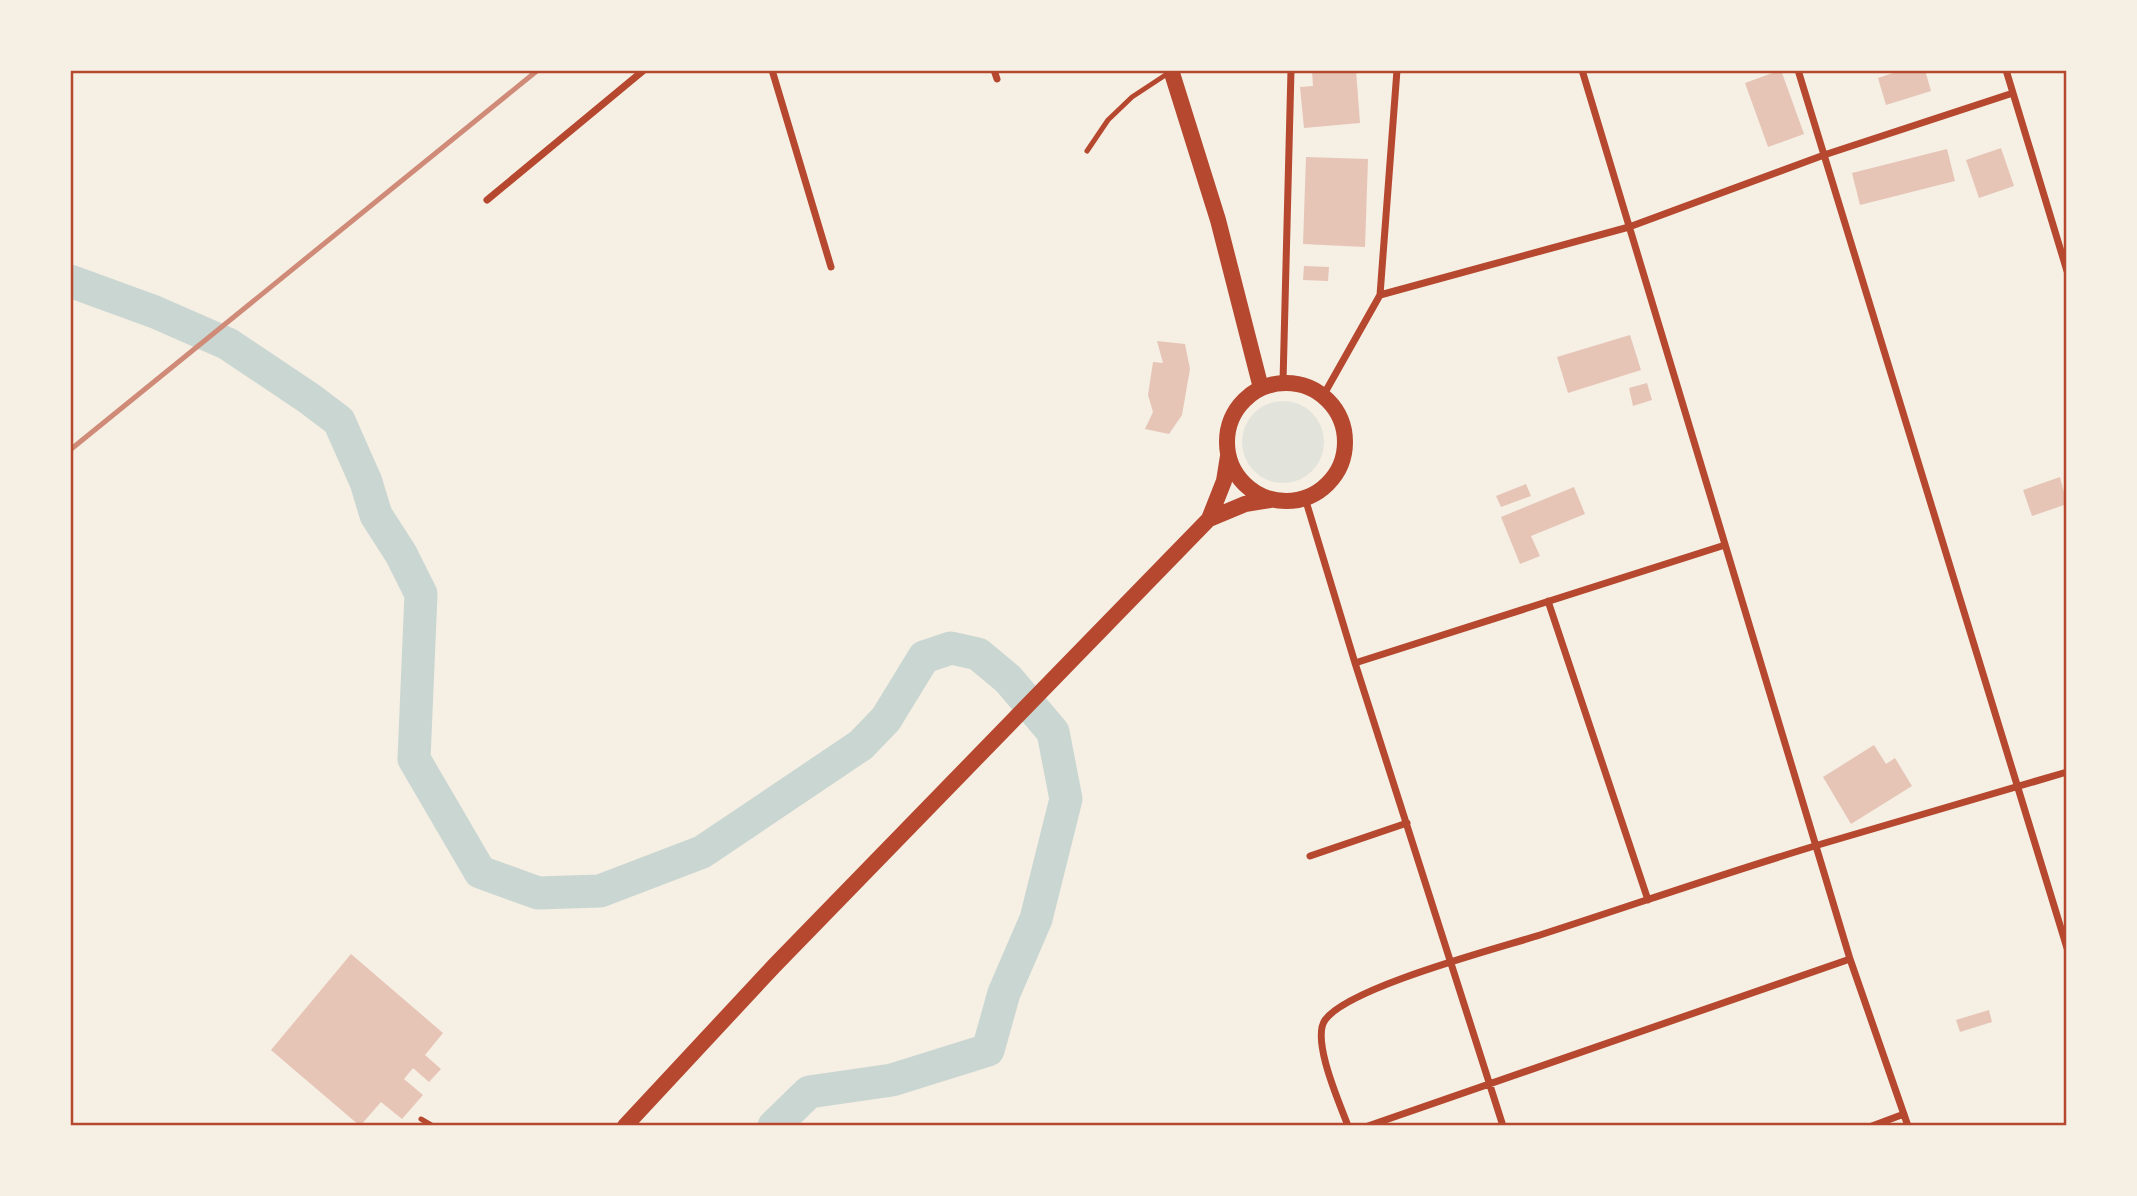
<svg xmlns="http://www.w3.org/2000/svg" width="2137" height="1196" font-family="'PT Sans',sans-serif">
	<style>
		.green { fill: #e2e4dc }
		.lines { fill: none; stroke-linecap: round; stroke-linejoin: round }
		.river { stroke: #c9d6d2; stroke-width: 33 }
		.building { fill: #e6c5b7 }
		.service { stroke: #b5482f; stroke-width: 5 }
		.minor { stroke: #b5482f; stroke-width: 7 }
		.primary { stroke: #b5482f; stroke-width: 16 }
		.rail { stroke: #cf8b77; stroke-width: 5 }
		.neatline { fill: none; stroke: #b5482f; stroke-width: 2.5 }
	</style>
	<rect width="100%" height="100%" fill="#f6efe4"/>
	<!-- green -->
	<path class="green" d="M1242 442a41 41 0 1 1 82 0a41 41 0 1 1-82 0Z"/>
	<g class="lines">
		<!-- river -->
		<path class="river" d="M70,281L155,312L228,344L310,399L339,421L366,482L376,515L401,554L421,594L414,759L480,872L538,893L600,891L702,852L861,745L886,719L924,657L951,648L978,654L1008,679L1053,732L1066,799L1036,919L1004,993L988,1050L892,1080L809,1092L774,1126"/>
	</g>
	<!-- building -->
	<path class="building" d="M1312,70H1356L1360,123L1304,128L1300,87L1313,86Z
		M1781,70L1804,134L1768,147L1745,83Z
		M1902,70H1925L1931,91L1886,105L1878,78Z
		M2001,148L2014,186L1979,198L1966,160Z
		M1947,149L1955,181L1860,205L1852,173Z
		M1306,157L1368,159L1365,247L1303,244Z
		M1304,266L1329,267L1328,281L1303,280Z
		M1630,335L1641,370L1568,393L1557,357Z
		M1157,341L1185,344L1190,369L1182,415L1169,434L1145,429L1153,412L1148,395L1153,362L1163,363Z
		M1647,383L1652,400L1633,406L1629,388Z
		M2060,477L2067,504L2032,516L2023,490Z
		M1526,484L1531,496L1501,507L1496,496Z
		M1574,487L1585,514L1531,536L1540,556L1520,564L1501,517Z
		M1874,745L1886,764L1895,758L1912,786L1851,824L1823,777Z
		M351,954L443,1033L425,1055L441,1069L429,1082L413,1068L404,1079L423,1095L402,1119L381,1102L360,1126L271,1050Z
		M1989,1010L1992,1022L1960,1032L1956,1020Z"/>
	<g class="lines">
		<!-- service -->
		<path class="service" d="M1087,151L1108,120L1132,97L1170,72
			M421,1119L433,1126"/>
		<!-- minor -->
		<path class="minor" d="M772,70L831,267
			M994,70L997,79
			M1582,70L1850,959L1908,1126
			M1798,70L2067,948
			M2006,70L2067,271
			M487,200L644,70
			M1380,295L1629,227L1824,155L2013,93
			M1283,382L1291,70
			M1323,396L1380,295L1397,70
			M1305,498L1355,663L1503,1126
			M1548,601L1648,900
			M1355,663L1725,545
			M1310,856L1407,823
			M1348,1126C1340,1104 1311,1040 1325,1020C1349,987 1496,949 1540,935C1633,905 1725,873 1818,845C1901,820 1984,797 2067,772
			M1368,1126L1850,959
			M1872,1126L1904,1114"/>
		<!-- primary -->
		<path class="primary" d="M1171,70L1218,220L1261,388
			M1227 442a59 59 0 1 1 118 0a59 59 0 1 1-118 0Z
			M1209,519L1245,504L1270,500
			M625,1126L774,966L1209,519L1224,481L1228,456"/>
		<!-- rail -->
		<path class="rail" d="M70,450L538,70"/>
	</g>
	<!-- border -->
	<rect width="2137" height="1196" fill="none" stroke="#f6efe4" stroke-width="144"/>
	<rect x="72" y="72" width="1993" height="1052" class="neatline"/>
</svg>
